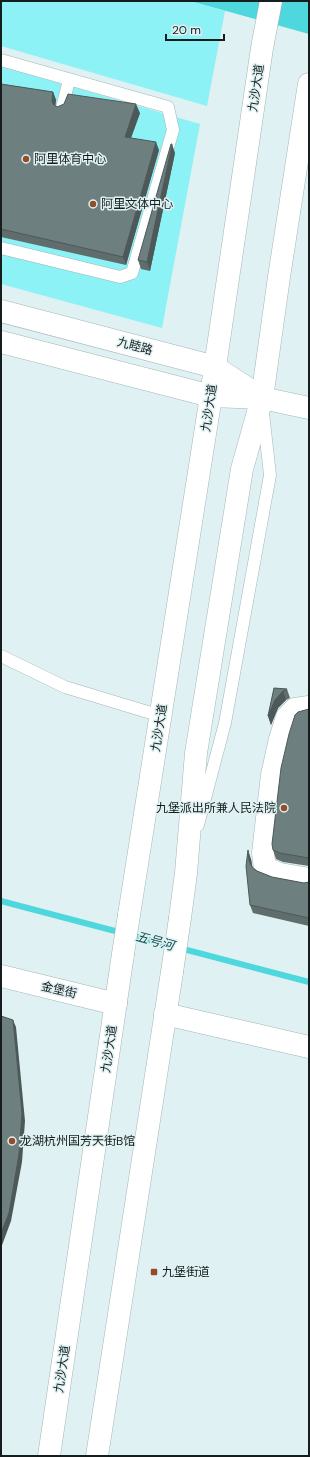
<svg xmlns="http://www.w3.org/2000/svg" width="310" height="1457" font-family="'DM Sans','Noto Sans SC',sans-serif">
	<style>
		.green { fill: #8cf2f5 }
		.water { fill: #4ed7dc }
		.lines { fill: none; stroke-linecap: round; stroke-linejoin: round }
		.stream { stroke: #4ed7dc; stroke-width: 6 }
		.lane-casing { stroke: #a4b6b6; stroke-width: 13 }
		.street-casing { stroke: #a4b6b6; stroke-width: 23 }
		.secondary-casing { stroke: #a4b6b6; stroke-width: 23 }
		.lane { stroke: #fff; stroke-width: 12 }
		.street { stroke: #fff; stroke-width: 22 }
		.secondary { stroke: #fff; stroke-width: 22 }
		.secondary-bridge-casing { stroke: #a4b6b6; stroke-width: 23; stroke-linecap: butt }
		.secondary-bridge { stroke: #fff; stroke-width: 22 }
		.wall { fill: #5f6d6d }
		.shaded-wall { fill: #4d5959 }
		.building { fill: #6e7f7f; stroke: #4d5959 }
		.poi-dot { fill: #944d28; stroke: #dff1f2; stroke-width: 1.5 }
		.labels { text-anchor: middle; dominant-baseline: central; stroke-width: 3; stroke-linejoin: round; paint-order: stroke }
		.street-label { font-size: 12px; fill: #161d1d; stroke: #dff1f2 }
		.poi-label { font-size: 12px; fill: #161d1d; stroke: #dff1f2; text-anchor: start }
		.water-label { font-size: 13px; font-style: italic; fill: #124e50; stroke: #dff1f2 }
	</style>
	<rect width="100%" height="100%" fill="#dff1f2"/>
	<!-- green -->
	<path class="green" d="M1,1H190L225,11L207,106L1,46Z
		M1,66L200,124L162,328L1,284Z"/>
	<!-- water -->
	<path class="water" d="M190,1H309V34Z"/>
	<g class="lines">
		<!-- stream -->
		<path class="stream" d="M1,901L309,982"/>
		<defs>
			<path id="lane" d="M1,60L168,107L173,130L132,273L120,277L1,248
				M62,108L69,80
				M1,656L65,687L161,716
				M198,825L225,723L270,475L263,413"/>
			<path id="street" d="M309,707L295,709L287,717L280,739L272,775L263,853L265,868L280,874L309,879
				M1,976L116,1004
				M165,1014L309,1047"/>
			<path id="secondary" d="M1,311L215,367L262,398
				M1,342L211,396L262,398L309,408
				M129,915L211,396L215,367L262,48L271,1
				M180,918L186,873L196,753L242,469L262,398L279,277L309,84
				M49,1456L123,954
				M97,1456L172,972"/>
		</defs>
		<!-- lane casing -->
		<use href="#lane" class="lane-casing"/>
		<!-- street casing -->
		<use href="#street" class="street-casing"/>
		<!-- secondary casing -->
		<use href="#secondary" class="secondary-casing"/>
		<!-- lane -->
		<use href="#lane" class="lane"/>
		<!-- street -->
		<use href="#street" class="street"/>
		<!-- secondary -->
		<use href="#secondary" class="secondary"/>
		<defs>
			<path id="secondary-bridge" d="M123,954L129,915
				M172,972L180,918"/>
		</defs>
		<!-- secondary-bridge casing -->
		<use href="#secondary-bridge" class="secondary-bridge-casing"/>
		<!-- secondary-bridge -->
		<use href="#secondary-bridge" class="secondary-bridge"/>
	</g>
	<!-- wall -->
	<path class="wall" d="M1,84L53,92L56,100L55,105L57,107L140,113L131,138L159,150L126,265L1,237Z
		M175,153L150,271L141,269L138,260Z
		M274,688L287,689L290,698L286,700L278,708L271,725L268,716Z
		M309,709V866L283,862L276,859L273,850Z
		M251,859L252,867L257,871L272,877L304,883L309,882V926L253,913L250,905Z"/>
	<!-- shaded-wall -->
	<path class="shaded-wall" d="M53,92L56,100L55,110L52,101Z
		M136,104L140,113L128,146L125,137Z
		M156,142L159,150L126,265L123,257Z
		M172,144L175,153L150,271L147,262Z
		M283,691L286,700L278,708L271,725L268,716L275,700Z
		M248,850L251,859L253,870L249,861Z
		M13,1020L16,1027L25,1121L22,1162L11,1221L1,1248V1233Z"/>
	<!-- building -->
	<path class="building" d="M1,84L53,92L52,101L53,104L57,107L64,104L68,94L136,104L125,137L156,142L123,257L1,229Z
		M171,144H172L147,262L138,260Z
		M274,688L287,689L283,691L275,700L268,716Z
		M309,709V858L280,853L273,850L272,844L281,768L289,734L295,715L298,712Z
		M248,850L249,861L252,867L257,871L272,877L304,883L309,882V918L250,905L246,866Z
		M1,1016L13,1020L22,1113L19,1154L9,1213L1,1233Z"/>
	<!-- markers -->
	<g class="poi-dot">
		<circle cx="26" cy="159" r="4"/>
		<circle cx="93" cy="204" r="4"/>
		<circle cx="284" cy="808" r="4"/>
		<circle cx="12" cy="1141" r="4"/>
		<rect x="150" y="1268" width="8" height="8" rx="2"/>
	</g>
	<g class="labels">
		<!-- street labels -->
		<g class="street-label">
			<text transform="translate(256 88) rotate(-82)">九沙大道</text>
			<text transform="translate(135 346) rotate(15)">九睦路</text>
			<text transform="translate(209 408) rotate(-82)">九沙大道</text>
			<text transform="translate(159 728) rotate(-81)">九沙大道</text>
			<text transform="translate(59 990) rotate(13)">金堡街</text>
			<text transform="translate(109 1049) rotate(-82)">九沙大道</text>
			<text transform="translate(62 1369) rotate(-82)">九沙大道</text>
		</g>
		<!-- poi labels -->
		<g class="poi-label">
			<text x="34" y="159">阿里体育中心</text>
			<text x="101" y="204">阿里文体中心</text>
			<text x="276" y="808" text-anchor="end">九堡派出所兼人民法院</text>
			<text x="20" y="1141">龙湖杭州国芳天街B馆</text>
			<text x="162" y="1272">九堡街道</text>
		</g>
		<!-- water labels -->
		<g class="water-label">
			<text transform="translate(155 941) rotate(15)">五号河</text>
		</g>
	</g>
	<!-- border -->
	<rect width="310" height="1457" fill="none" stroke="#161d1d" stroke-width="4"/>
	<!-- scale -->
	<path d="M166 34v6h58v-6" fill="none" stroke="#161d1d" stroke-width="2"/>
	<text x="172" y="34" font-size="12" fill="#161d1d" stroke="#dff1f2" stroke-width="3" paint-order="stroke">20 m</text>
</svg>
